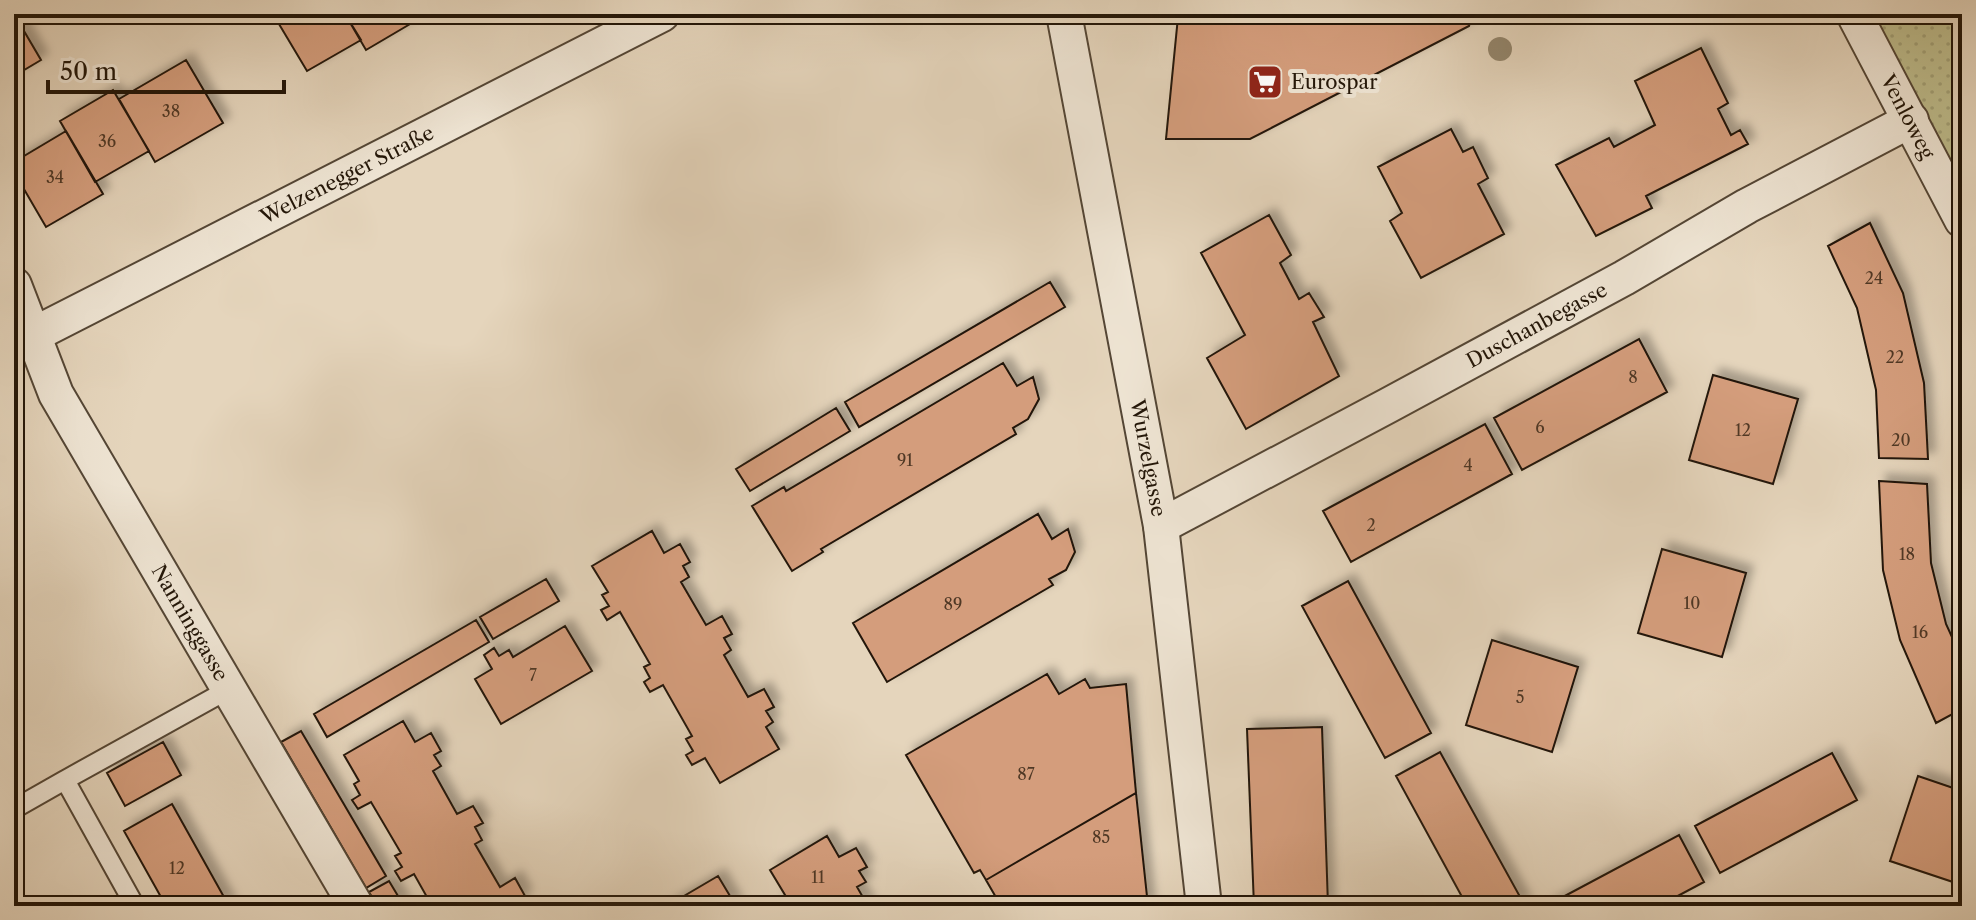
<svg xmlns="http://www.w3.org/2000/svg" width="1976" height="920" font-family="'Libre Caslon Text',serif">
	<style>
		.park { fill: url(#park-dots); stroke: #70684a; stroke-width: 2 }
		.building { fill: #d49d7c; stroke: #231608; stroke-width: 2; filter: url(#shadow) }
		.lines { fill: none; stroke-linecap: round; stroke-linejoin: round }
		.service-casing { stroke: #544635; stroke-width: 22 }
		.minor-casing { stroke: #544635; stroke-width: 38 }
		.service { stroke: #eee4d3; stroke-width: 18 }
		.minor { stroke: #eee4d3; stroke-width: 34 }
		.tree { fill: #94876e }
		.labels { text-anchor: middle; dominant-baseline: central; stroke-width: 8; stroke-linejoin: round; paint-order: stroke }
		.number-label { font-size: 16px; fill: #4f3825 }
		.poi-label { font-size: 20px; fill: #231608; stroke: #eee4d3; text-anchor: start }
		.street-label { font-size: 20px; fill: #231608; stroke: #eee4d3 }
	</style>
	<defs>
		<pattern id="park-dots" width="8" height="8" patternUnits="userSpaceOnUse" patternTransform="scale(2)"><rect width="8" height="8" fill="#bdbb8b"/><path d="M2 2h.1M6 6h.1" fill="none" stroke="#a2a076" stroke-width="1.8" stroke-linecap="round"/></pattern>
		<filter id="shadow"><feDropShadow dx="7" dy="-7" stdDeviation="4" flood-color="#0004"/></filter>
	</defs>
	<rect width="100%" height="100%" fill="#e5d5bc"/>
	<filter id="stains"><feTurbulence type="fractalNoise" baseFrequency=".0025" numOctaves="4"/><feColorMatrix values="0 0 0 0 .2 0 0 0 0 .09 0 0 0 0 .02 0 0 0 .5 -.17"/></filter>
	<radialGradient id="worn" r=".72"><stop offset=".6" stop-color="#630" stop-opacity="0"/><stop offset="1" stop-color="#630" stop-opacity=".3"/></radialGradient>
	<!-- park -->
	<path class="park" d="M1854,14H1962V220Z"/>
	<!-- building -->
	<path class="building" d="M14,14L41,60L14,76Z
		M273,14H345L361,40L307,71Z
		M345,14H420L422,17L366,50Z
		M1184,14H1472L1469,26L1250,139H1166L1178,17Z
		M1701,48L1728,103L1718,109L1731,135L1740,130L1748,144L1646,196L1652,208L1596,236L1556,165L1609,138L1614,147L1655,125L1635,81Z
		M186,60L223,123L155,162L119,99Z
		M113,90L149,151L95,182L60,121Z
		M1451,129L1463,152L1473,147L1488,178L1478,184L1504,234L1421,278L1390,221L1402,213L1378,167Z
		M66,131L103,194L46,227L14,172V162Z
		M1269,215L1291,255L1280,263L1299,299L1309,293L1324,317L1313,322L1339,376L1246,429L1207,358L1245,335L1201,253Z
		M1870,223L1903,293L1924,383L1928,459L1879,458L1876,390L1857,308L1828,246Z
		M1050,282L1065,307L859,427L845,402Z
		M1639,339L1667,392L1522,470L1494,418Z
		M1003,363L1017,386L1033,377L1039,399L1028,419L1013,428L1016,434L821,549L823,552L792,571L752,506L784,487L786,491Z
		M1713,375L1798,399L1773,484L1689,460Z
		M836,408L850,431L750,491L736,469Z
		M1485,424L1512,474L1351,562L1323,511Z
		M1879,481L1927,484L1931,563L1946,624L1962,659V709L1936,723L1900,640L1883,570Z
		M1038,514L1052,539L1068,529L1075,552L1066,570L1049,579L1053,585L887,682L853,623Z
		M652,531L664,553L680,544L690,562L683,566L689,577L681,582L706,625L722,616L732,634L724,638L731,650L724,655L748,697L764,689L774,707L766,711L773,722L766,727L779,749L720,783L705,758L692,765L686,755L693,751L686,739L692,736L663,685L650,692L644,682L650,678L644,667L650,664L620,612L607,620L601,610L609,606L602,595L608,592L592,566Z
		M1662,549L1746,573L1722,657L1638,633Z
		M546,579L559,601L493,639L480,617Z
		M1348,581L1431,733L1385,758L1302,606Z
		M476,620L489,642L327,737L314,714Z
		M565,626L592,671L501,724L475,679L492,669L484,655L494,648L499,656L509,650L513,657Z
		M1492,640L1578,667L1552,752L1466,725Z
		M1047,674L1059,694L1085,679L1090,688L1126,684L1136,793L986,880L980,870L974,873L906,755Z
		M403,721L415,742L431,733L441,751L434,755L441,766L433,771L457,814L473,806L483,823L475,827L482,840L475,844L500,887L515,878L525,896L518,901L521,906H432L414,874L401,881L395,871L402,867L395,856L401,853L371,802L358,809L352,800L360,795L354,784L359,781L344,755Z
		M1322,727L1328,906H1254L1247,729Z
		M301,731L386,876L366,888L281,742Z
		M163,742L181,775L125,806L107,773Z
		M1440,752L1524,904L1520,906H1467L1396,776Z
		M1832,753L1857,800L1720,873L1695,826Z
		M1918,776L1962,791V885L1890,861Z
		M1136,793L1148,906H1001L986,880Z
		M172,804L229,906H166L124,831Z
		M1679,835L1704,882L1659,906H1546Z
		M827,836L839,857L856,848L867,867L859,871L866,882L857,887L868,906H782L778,899L785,895L770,870Z
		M718,876L736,906H667Z
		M389,881L404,906H377L369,892Z"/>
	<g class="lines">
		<defs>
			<path id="service" d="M14,809L65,780
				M135,906L65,780L231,688"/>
			<g id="minor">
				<path id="s1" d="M1064,14L1161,526L1204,906"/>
				<path id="s2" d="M1854,14L1962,220"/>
				<path id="s3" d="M14,285L56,394L356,906"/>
				<path id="s4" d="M14,339L33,335L662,14"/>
				<path id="s5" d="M1161,526L1389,405L1624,278L1747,206L1911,120"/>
			</g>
		</defs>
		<!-- service casing -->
		<use href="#service" class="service-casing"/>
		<!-- minor casing -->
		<use href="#minor" class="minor-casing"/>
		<!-- service -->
		<use href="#service" class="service"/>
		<!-- minor -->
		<use href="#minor" class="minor"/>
	</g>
	<!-- trees -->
	<circle class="tree" cx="1500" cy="49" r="12"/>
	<!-- icons -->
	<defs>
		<symbol id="supermarket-square" viewBox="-11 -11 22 22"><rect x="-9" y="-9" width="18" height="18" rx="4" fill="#8f2418" stroke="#eee4d3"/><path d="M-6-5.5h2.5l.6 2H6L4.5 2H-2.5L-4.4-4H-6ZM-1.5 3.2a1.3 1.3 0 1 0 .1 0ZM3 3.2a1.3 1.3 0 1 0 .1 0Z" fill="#fff"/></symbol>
	</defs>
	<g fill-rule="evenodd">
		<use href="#supermarket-square" x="1245" y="62" width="40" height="40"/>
	</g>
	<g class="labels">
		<!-- number labels -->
		<g class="number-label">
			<text x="171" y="111">38</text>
			<text x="107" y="141">36</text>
			<text x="55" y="177">34</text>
			<text x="1874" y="278">24</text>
			<text x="1895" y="357">22</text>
			<text x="1633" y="377">8</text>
			<text x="1540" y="427">6</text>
			<text x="1743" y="430">12</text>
			<text x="1901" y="440">20</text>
			<text x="905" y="460">91</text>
			<text x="1468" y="465">4</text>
			<text x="1371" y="525">2</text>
			<text x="1907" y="554">18</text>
			<text x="1692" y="603">10</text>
			<text x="953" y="604">89</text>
			<text x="1920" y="632">16</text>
			<text x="533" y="675">7</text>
			<text x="1520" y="697">5</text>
			<text x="1026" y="774">87</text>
			<text x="1101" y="837">85</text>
			<text x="177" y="868">12</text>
			<text x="818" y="877">11</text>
		</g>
		<!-- poi labels -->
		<g class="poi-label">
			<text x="1291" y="82">Eurospar</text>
		</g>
		<!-- street labels -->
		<g class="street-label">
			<text stroke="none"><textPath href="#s2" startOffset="116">Venloweg</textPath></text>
			<text stroke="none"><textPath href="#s4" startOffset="372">Welzenegger Straße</textPath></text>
			<text stroke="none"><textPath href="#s5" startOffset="426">Duschanbegasse</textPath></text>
			<text stroke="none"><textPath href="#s1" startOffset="452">Wurzelgasse</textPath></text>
			<text stroke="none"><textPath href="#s3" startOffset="382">Nanninggasse</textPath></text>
		</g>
	</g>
	<!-- margin -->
	<rect width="1976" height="920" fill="none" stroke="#e5d5bc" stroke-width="48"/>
	<rect x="16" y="16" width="1944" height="888" fill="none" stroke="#231608" stroke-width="4"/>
	<rect x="24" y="24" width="1928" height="872" fill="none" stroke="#231608" stroke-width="2"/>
	<!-- scale -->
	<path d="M48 80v12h236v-12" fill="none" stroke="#231608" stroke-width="4"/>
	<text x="60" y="80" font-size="24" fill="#231608" stroke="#eee4d3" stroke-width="6" paint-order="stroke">50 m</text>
	<rect width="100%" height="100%" filter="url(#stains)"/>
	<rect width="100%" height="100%" fill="url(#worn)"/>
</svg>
